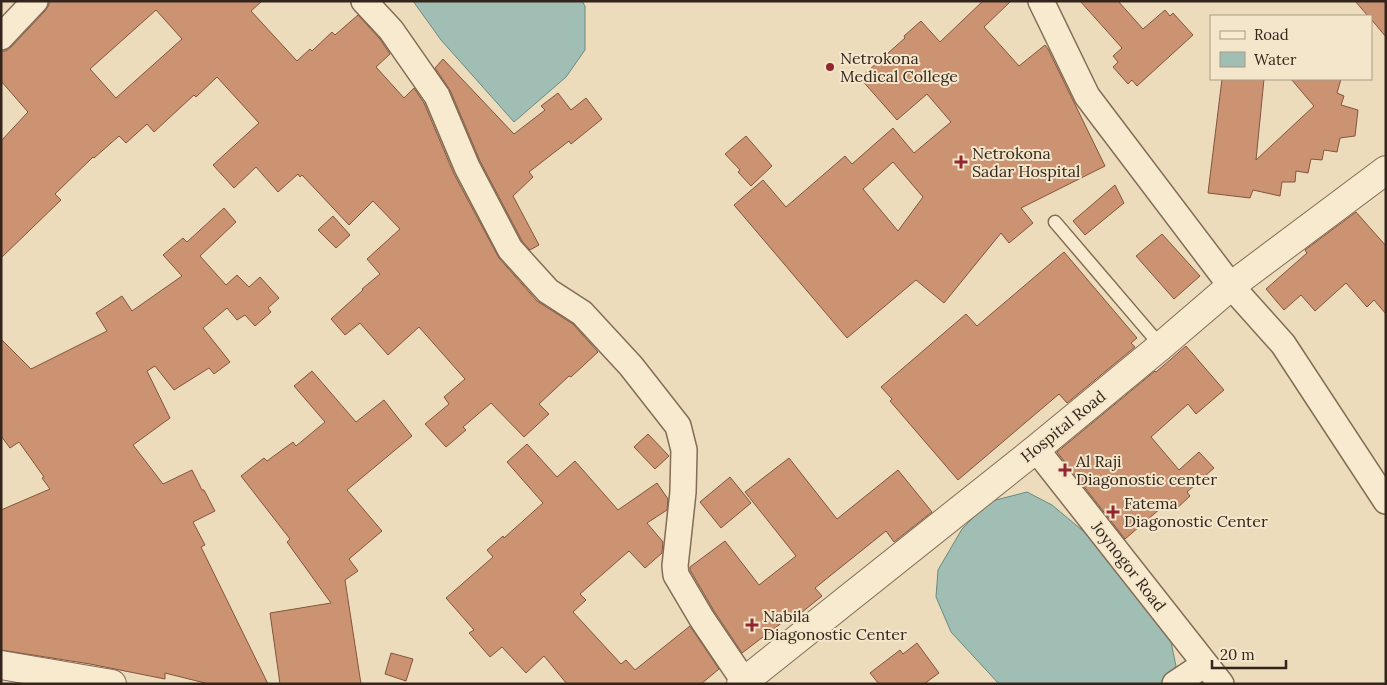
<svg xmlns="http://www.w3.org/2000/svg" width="1387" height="685" font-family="Lora,serif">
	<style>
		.water { fill: #a0beb3; stroke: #688b80 }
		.building { fill: #cb9372; stroke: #82553c; fill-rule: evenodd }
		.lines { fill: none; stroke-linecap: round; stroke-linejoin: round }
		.service-casing { stroke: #846c56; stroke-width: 15 }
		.minor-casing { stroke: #846c56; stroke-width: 28 }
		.tertiary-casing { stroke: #846c56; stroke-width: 30 }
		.service { stroke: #f8eacf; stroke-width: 12 }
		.minor { stroke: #f8eacf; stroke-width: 25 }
		.tertiary { stroke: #f8eacf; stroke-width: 28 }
		.poi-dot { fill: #92272d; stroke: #f4e6cb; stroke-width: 2 }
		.labels { text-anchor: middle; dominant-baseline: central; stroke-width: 4; stroke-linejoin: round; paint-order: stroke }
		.poi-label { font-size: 16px; fill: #33251b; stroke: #f4e6cb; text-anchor: start }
		.street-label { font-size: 16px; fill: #33251b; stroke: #f4e6cb }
	</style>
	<rect width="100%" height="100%" fill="#eddcbc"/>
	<!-- water -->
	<path class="water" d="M413,1H582L585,6V50L566,77L514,122L441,40Z
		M1027,492L1052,505L1094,540L1171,642L1176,666L1163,684H999L951,632L936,597L938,570L962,529L988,502Z"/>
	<!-- building -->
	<path class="building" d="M49,1H262L251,11L297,61L310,49L312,51L332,32L335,35L358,15L380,39L390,54L376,67L404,98L414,88L424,103L454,174L499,258L537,301L573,324L598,352L571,377L569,376L539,404L549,414L524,437L491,403L463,427L466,430L446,447L425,424L449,404L444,397L465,379L419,327L388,355L360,323L345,335L331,319L363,290L362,289L380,274L367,259L400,229L373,201L349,225L302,175L300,177L298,174L278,192L256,167L234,188L213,165L259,123L217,77L196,97L194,95L154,132L147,124L126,143L119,136L94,158L93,157L55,194L61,200L1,258V141L28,112L1,81V51H6L11,47L45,11L49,5ZM156,10L182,39L116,98L90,69Z
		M983,1H1011L984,27L1019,66L1045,45L1048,49L1105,166L1021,208L1033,223L1009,243L1001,233L944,303L916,280L847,338L734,205L763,180L786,207L845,156L852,164L893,128L914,153L951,122L927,94L897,120L860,78L905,38L904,36L921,21L940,42ZM893,162L923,197L898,231L863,189Z
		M1080,1H1118L1143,29L1165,10L1170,16L1173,13L1193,35L1137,86L1132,80L1128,84L1113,67L1118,62L1113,56L1122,48Z
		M1355,1H1386V37L1371,19V16H1368Z
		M443,59L514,134L545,110L541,106L558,93L571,110L586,98L602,119L571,144L569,141L529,172L533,177L513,196L539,245L530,250L522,241L480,161L450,90L435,68Z
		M1222,79H1264L1256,160L1314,106L1291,79H1341L1337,93L1344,96L1341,105L1358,110L1355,136L1340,138L1337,152L1324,150L1322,160L1311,159L1308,173L1296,171L1295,182H1282L1280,196L1253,190L1250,198L1208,193Z
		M746,136L772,166L751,186L738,172L740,170L725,154Z
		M1115,185L1124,203L1085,235L1073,221Z
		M224,208L236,222L200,256L226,285L237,275L249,287L260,277L279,298L268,308L271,312L255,326L245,315L237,320L227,308L203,328L230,362L214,374L209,368L174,390L155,366L147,371L170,418L133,445L163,484L192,470L202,490H204L215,511L193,522L205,545L201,547L268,684H209L165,673V679L90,664L1,650V510L50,489L42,478L44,477L19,442L10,448L1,436V339L31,369L107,331L96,313L122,296L132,311L182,276L163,255L183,238L187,242Z
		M1356,212L1386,246V314L1374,300L1367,307L1346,283L1315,311L1301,295L1284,310L1266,289L1307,253L1305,250Z
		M333,216L350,235L336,248L318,230Z
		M1162,234L1200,276L1174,299L1136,256Z
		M1064,252L1137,338L1131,343L1135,347L1067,403L1059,394L958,480L890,401L892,399L881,387L966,314L977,326Z
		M1186,346L1224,390L1196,414L1188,404L1151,437L1179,470L1199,452L1214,468L1187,492L1190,496L1175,510L1168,502L1125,539L1057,452L1155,371L1156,372Z
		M312,371L356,422L384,400L412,436L347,490L382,531L349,559L358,571L345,580L361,684H280L270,613L331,603L287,542L290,539L241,476L264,458L267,461L293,442L296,446L325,422L294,386Z
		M648,434L669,456L655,469L634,447Z
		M527,444L557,477L575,461L618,510L657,483L668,499L667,510L647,523L663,542L662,553L645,568L629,551L580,594L586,600L573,612L621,664L626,660L635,670L690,626L719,669L701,684H567L544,656L526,673L502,647L490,657L469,633L474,630L446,598L493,557L487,550L503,536L504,538L543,503L507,462Z
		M789,458L837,519L898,470L932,512L894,542L886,531L815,588L822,596L791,621L788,618L742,653L714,611L690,570V567L725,541L759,585L796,556L745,492Z
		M730,477L751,503L721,528L700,502Z
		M917,643L939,673L924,684H879L870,673L900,650L903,654Z
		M391,653L413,659L406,681L385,674Z"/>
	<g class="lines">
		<defs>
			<path id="service" d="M1055,222L1161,346"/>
			<path id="minor" d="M364,1L391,30L437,96L467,167L510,249L548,291L582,313L631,366L678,426L684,450L683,492L675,566L676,575L702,619L746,684
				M1041,1L1087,96L1231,286L1283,344L1386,501
				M1,37L35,1
				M1036,449L1221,684
				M1175,684L1205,664"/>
			<path id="tertiary" d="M1,665L112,684
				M741,684L1036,449L1161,346L1231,286L1386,170"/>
		</defs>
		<!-- service casing -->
		<use href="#service" class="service-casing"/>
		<!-- minor casing -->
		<use href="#minor" class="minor-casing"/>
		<!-- tertiary casing -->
		<use href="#tertiary" class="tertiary-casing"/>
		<!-- service -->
		<use href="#service" class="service"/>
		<!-- minor -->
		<use href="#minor" class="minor"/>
		<!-- tertiary -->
		<use href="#tertiary" class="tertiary"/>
	</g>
	<!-- markers -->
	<g class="poi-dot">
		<circle cx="830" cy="67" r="5"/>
		<path d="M958.5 154.5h5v5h5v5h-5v5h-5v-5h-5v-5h5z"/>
		<path d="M1062.5 462.5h5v5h5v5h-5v5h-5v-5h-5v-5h5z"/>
		<path d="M1110.5 504.5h5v5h5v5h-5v5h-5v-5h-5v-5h5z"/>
		<path d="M749.5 617.5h5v5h5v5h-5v5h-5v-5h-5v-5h5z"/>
	</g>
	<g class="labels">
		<!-- poi labels -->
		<g class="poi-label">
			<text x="840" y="58">Netrokona<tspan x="840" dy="18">Medical College</tspan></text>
			<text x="972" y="153">Netrokona<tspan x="972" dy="18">Sadar Hospital</tspan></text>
			<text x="1076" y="461">Al Raji<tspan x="1076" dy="18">Diagonostic center</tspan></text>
			<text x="1124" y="503">Fatema<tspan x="1124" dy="18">Diagonostic Center</tspan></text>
			<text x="763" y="616">Nabila<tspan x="763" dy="18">Diagonostic Center</tspan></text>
		</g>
		<!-- street labels -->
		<g class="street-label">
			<text transform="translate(1063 426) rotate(-39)">Hospital Road</text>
			<text transform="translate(1129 566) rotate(52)">Joynogor Road</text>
		</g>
	</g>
	<!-- border -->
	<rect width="1387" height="685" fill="none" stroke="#33251b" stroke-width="5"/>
	<!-- legend -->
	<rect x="1210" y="15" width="162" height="65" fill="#f4e6cb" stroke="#a79985"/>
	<rect x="1220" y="31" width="25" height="8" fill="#f8eacf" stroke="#a79985"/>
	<text x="1254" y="40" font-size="15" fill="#33251b">Road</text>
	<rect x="1220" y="52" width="25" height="15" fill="#a0beb3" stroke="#a79985"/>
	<text x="1254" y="65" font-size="15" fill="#33251b">Water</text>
	<!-- scale -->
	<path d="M1212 660v8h74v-8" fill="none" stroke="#33251b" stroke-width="2.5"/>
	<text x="1220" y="660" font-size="15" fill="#33251b" stroke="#f4e6cb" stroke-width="4" paint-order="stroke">20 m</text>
</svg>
